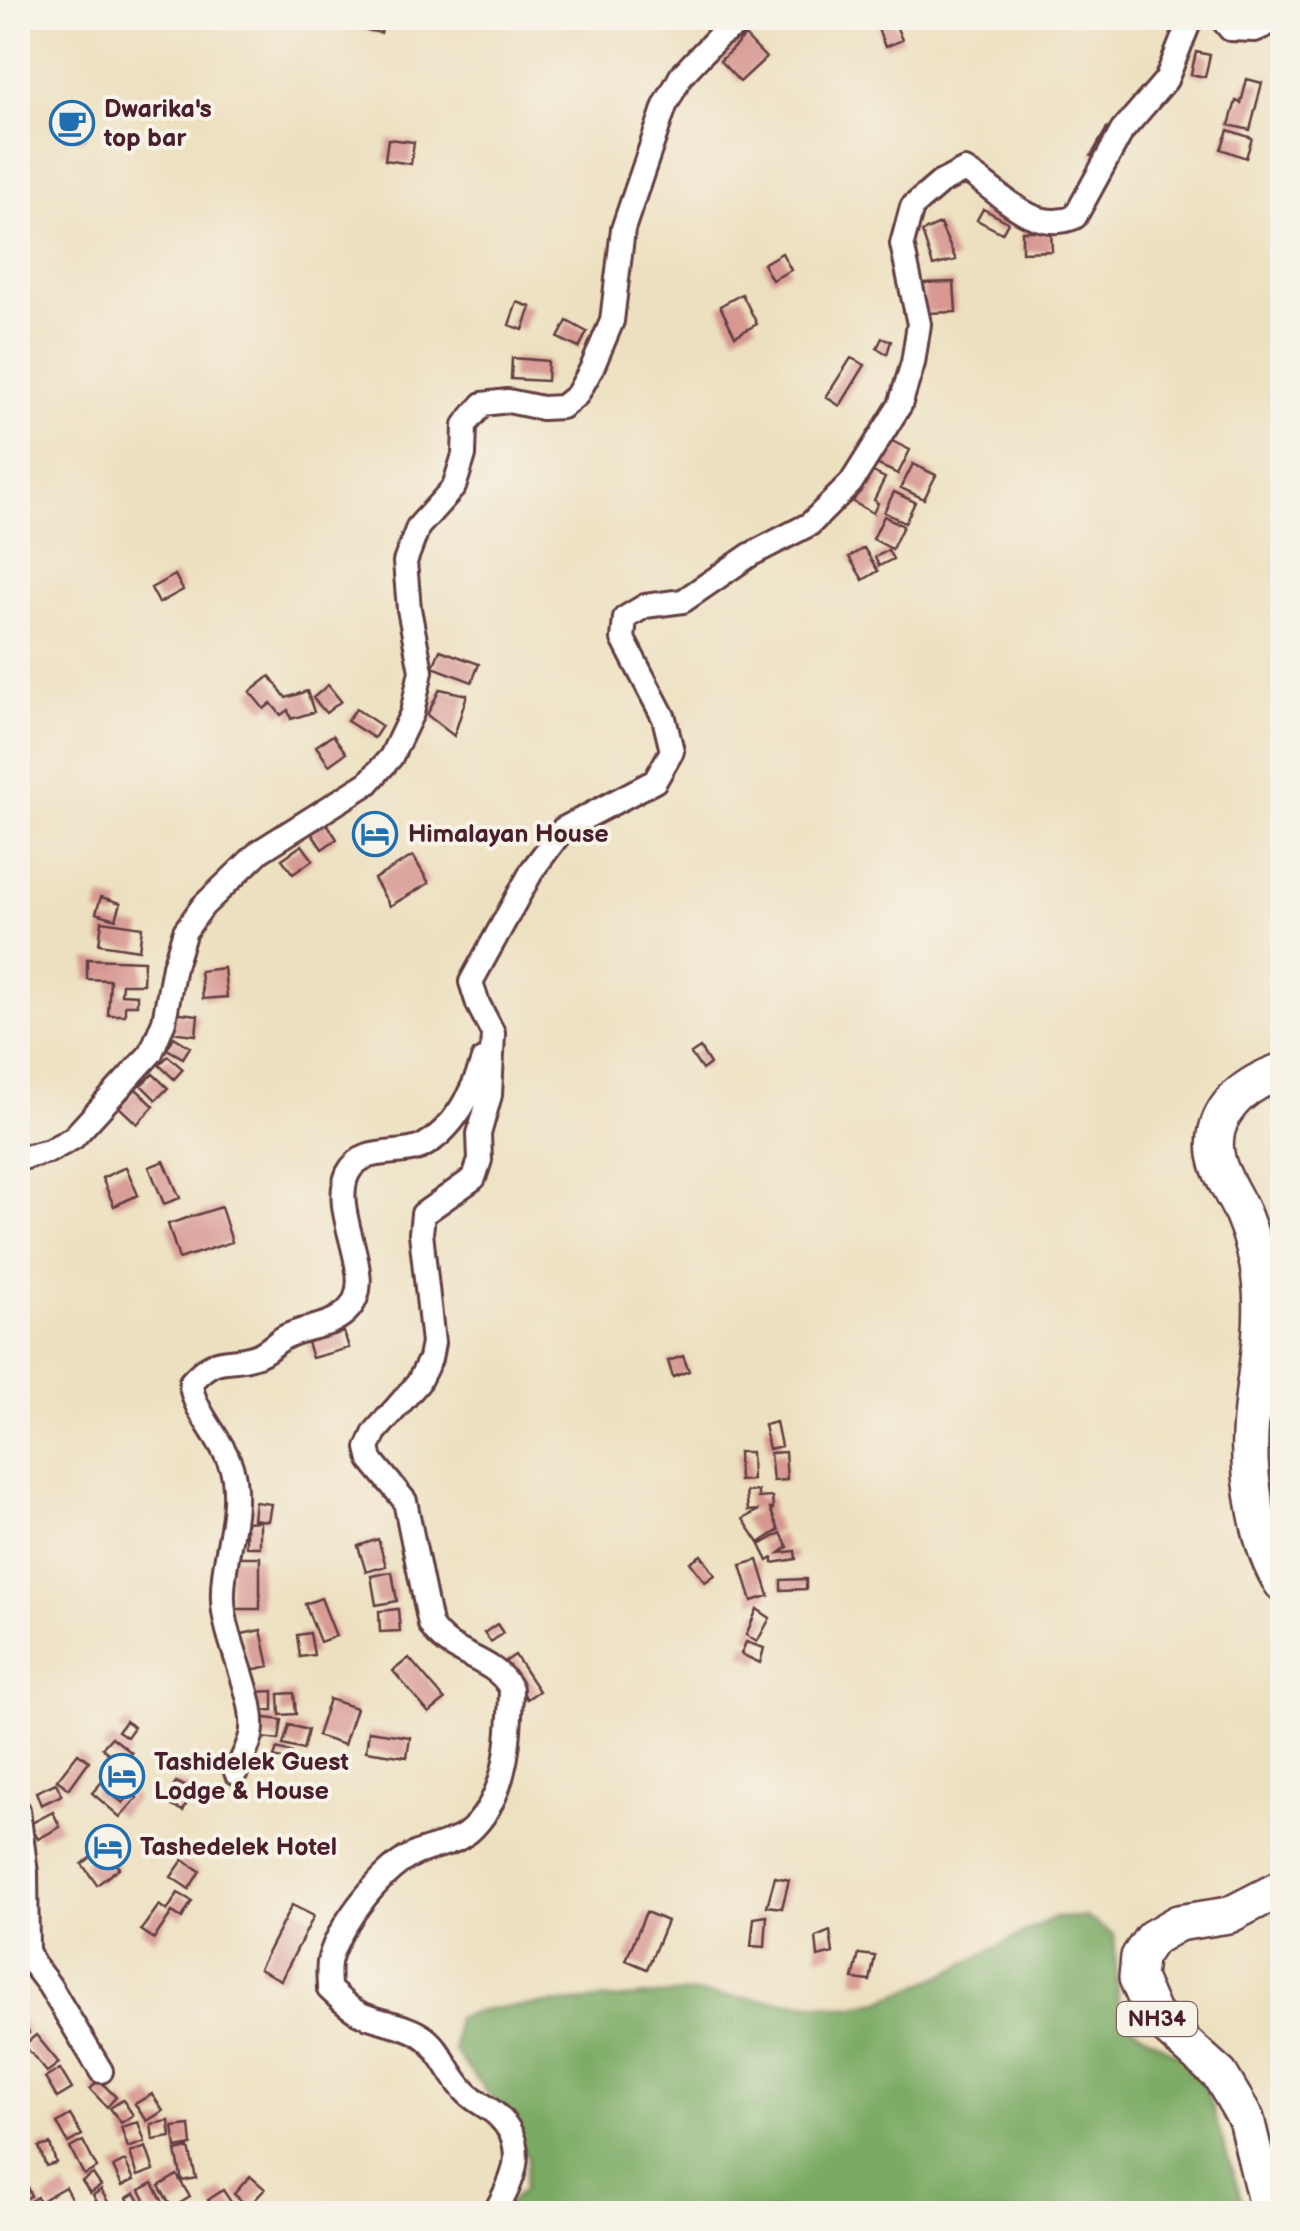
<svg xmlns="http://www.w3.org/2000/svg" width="1300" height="2231" font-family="'Balsamiq Sans',sans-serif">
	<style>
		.forest { fill: #7aaa64; stroke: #626448; stroke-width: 2.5 }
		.building { fill: #d79892 }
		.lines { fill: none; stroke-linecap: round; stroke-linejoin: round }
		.minor-casing { stroke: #623c41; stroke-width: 28 }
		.trunk-casing { stroke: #623c41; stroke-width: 40 }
		.minor { stroke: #fff; stroke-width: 22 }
		.trunk { stroke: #fff; stroke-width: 35 }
		.labels { text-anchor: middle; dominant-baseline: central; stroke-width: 8; stroke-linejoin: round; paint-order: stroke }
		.shield { fill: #f7f3e8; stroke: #7e5f64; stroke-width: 2.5 }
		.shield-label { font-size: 22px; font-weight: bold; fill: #4a1f2b }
		.poi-label { font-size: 25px; font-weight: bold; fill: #4a1f2b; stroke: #f7f3e8; text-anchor: start }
	</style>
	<rect width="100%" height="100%" fill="#f7f3e8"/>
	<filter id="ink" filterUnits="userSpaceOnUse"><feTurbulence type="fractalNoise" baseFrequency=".01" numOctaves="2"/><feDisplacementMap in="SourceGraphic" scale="20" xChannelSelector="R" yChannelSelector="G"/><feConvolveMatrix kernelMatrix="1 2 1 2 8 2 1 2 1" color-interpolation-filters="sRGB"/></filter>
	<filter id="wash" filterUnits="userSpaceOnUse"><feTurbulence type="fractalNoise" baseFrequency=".0048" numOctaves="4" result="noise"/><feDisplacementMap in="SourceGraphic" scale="40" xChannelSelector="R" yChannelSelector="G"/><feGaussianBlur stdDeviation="2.25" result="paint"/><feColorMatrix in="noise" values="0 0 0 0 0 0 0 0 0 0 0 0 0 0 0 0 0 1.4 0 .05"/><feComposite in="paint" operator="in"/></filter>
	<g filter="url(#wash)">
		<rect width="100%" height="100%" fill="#ede0c0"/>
		<!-- forest -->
		<path class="forest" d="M1086,1917L1114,1935L1118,2000L1134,2028L1181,2057L1203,2081L1246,2213H496L523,2190L528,2158L496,2103L454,2051L456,2018L486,2009L689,1993L849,2007L881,2001L939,1977L1053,1918Z"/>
		<g id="blocks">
			<!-- building -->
			<path class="building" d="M349,18H384L381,33L347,26Z
				M884,18H893L902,40L885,47L878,29L886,23Z
				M745,36L766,58L740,82L720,61Z
				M1196,52L1210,55L1205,77L1191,74Z
				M1247,79L1262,83L1250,130L1229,125L1236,101L1241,103Z
				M61,106L93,119L84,141L51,127Z
				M1107,128L1116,136L1100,160L1091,156Z
				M1228,130L1252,138L1246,158L1221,149Z
				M388,139L414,142L411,164L385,160Z
				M983,209L1008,222L1002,233L977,220Z
				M940,224L956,260L933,266L922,232Z
				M1022,231H1051L1052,251L1022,252Z
				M782,253L791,270L772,280L763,264Z
				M954,282L956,312L924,313L922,283Z
				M742,294L757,324L735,336L720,306Z
				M517,302L531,307L523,330L509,325Z
				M567,321L587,332L579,348L558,338Z
				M882,338L891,341L887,354L877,348Z
				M512,358L548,361L547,381L511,379Z
				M851,358L865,365L840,406L826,397Z
				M888,439L910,450L898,474L876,464Z
				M913,464L936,475L924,499L901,488Z
				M869,470L885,478L874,500L878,503L873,513L853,502Z
				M894,492L915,502L905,523L884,512Z
				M884,516L903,526L892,549L873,539Z
				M864,548L878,571L863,580L849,557Z
				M888,550L893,559L879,566L875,557Z
				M175,575L183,590L159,603L151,588Z
				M440,650L479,664L472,682L433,667Z
				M270,676L286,698L307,691L314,712L291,719L288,710L281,715L271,703L264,709L250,692Z
				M328,685L341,701L326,713L313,698Z
				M440,689L467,695L454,736L427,715Z
				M356,709L382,726L374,738L347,721Z
				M333,735L346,753L329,765L316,746Z
				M323,818L337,839L322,849L308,828Z
				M302,845L313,860L293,874L282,859Z
				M413,856L429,883L390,906L374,879Z
				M101,897L121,903L116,919L96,913Z
				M102,921L142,927L139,950L99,944Z
				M87,959L144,961L143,984H122L121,994L137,995V1005H125V1015H108L110,980L87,979Z
				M224,968L227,997L203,999L200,971Z
				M172,1012L198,1015L196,1035L170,1032Z
				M174,1037L190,1047L183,1058L167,1049Z
				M700,1048L710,1064L702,1070L691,1054Z
				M168,1056L183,1069L174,1079L159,1065Z
				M153,1074L168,1088L156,1100L141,1085Z
				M136,1089L154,1106L137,1124L119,1107Z
				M164,1161L180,1198L164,1204L149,1167Z
				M126,1167L138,1195L114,1206L102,1178Z
				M221,1207L232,1242L179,1259L168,1224Z
				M344,1332L349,1348L312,1358L307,1342Z
				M683,1356L689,1371L673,1377L668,1361Z
				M776,1422L781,1446L769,1449L764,1425Z
				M738,1452H751L752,1480L739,1481Z
				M785,1452L787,1480L773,1481L770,1453Z
				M758,1491V1498L772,1497L773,1509H770L779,1530L759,1543L743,1519L759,1510L748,1511L746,1492Z
				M255,1502L271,1504L268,1521L253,1519Z
				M260,1521V1547H246V1522Z
				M781,1533L788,1547L780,1553L795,1551L796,1559L773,1563V1558L768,1561L760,1545Z
				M378,1539L386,1566L366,1572L358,1546Z
				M701,1555L715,1575L705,1582L690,1562Z
				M230,1557H260V1609H229Z
				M758,1560L769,1596L752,1601L741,1565Z
				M392,1572L397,1601L376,1605L371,1576Z
				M806,1579V1589L781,1590V1580Z
				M321,1598L336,1636L320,1642L305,1604Z
				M398,1609L400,1631L380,1632L379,1611Z
				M757,1609L770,1618L757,1642L746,1635Z
				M497,1624L503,1633L491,1642L484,1633Z
				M261,1630L269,1666L251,1670L242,1634Z
				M310,1633L314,1655L300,1657L297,1635Z
				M746,1642L764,1648L760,1663L741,1654Z
				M515,1655L539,1691L527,1699L503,1663Z
				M409,1658L445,1700L429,1713L393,1671Z
				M273,1691V1710L255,1711V1692Z
				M294,1693L296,1714L280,1715L279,1694Z
				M329,1699L356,1708L344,1745L317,1736Z
				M258,1717L282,1720L279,1740L262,1738L263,1727L256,1726Z
				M125,1721L134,1727L127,1737L118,1731Z
				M289,1725L308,1730L303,1750L283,1745Z
				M369,1731L410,1737L407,1757L366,1751Z
				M112,1737L132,1753L122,1765L102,1748Z
				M277,1749L292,1753L290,1761L274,1757Z
				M78,1753L89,1761L69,1789L57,1780Z
				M111,1772L125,1784L114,1796L123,1803L131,1793L137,1798L120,1817L92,1793Z
				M176,1782L193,1790L183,1811L166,1803Z
				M56,1783L62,1795L41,1805L36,1792Z
				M53,1812L60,1827L38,1839L30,1824Z
				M104,1847L119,1868L97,1885L82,1864Z
				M183,1860L200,1871L189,1889L171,1877Z
				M775,1877L789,1880L782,1908L767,1906Z
				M178,1893L192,1901L182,1918L172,1912L154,1939L141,1930L159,1905L167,1911Z
				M292,1905L314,1916L281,1980L259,1969Z
				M646,1912L667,1921L647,1969L626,1960Z
				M767,1916L765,1947L751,1946L754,1918Z
				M830,1931L833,1953L818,1957L816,1937Z
				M859,1954L875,1956L870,1981L853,1979Z
				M21,2018L29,2033L20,2038L18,2020Z
				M36,2035L59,2063L47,2072L24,2045Z
				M60,2069L72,2089L57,2098L45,2078Z
				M99,2080L116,2097L107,2107L90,2089Z
				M152,2094L163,2111L147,2121L135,2104Z
				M123,2100L133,2115L121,2123L110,2108Z
				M70,2115L82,2135L68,2143L57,2123Z
				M169,2121L171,2137L153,2140L151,2124Z
				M138,2122L145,2142L128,2148L121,2127Z
				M190,2125L192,2145L176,2148L173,2127Z
				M83,2141L97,2168L84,2175L70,2148Z
				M50,2144L56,2163L46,2166L39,2147Z
				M146,2147L154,2170L138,2176L130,2153Z
				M189,2148L196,2178L182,2181L176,2151Z
				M125,2161L134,2180L122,2186L113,2167Z
				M93,2174L101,2186L90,2193L82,2181Z
				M177,2175L190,2197L172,2208L159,2186Z
				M250,2176L265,2189L248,2207L234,2194Z
				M24,2180L31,2196L18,2202V2183Z
				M153,2183L166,2208L156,2214H152L140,2190Z
				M65,2187L72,2200L51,2211L44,2199Z
				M101,2190L111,2207L103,2212L93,2195Z
				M223,2190L237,2211L233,2214H217L208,2200Z
				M135,2193L146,2212L143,2214H136L127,2198Z
				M37,2197L47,2214H29L24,2205Z"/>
		</g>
	</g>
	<g filter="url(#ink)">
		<use href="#blocks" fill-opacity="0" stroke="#623c41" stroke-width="2.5"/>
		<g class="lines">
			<defs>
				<path id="minor" d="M1221,18L1230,29L1255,30L1282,18
					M18,1159L49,1151L73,1138L151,1053L164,1021L174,966L185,931L203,906L260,851L368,783L391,757L412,713L421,671L409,609L405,562L418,527L454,487L464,455L465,425L483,404L508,401L542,408L562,407L577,395L592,368L612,321L623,229L665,106L681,76L695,61L719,36L748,18
					M236,1772C241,1761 248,1748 251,1736C259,1701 224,1641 223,1601C221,1560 240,1520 234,1479C230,1445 191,1412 191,1382C219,1351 227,1367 258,1355C268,1351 275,1343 283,1338C304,1326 328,1329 346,1312C382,1280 328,1215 348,1173C363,1144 400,1158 423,1146C454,1129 473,1092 483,1060
					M18,1810L26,1873L27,1950L33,1964L49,1985L101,2071
					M494,2214C513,2181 530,2147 498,2116C489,2107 476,2102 467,2093C450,2077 443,2052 425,2038C407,2024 379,2023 359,2013C348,2008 338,1997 329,1989C329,1979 327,1968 330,1958C339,1925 384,1866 417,1853C435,1845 458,1844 473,1828C508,1793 510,1736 511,1689C494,1656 448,1657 430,1624L405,1501L371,1460L368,1448L375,1432L418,1383L430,1359L433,1343L421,1233L423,1214L474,1178L480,1160L479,1134L490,1095L493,1033L478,1004L471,982L533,869L563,829L655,781L672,751L664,718L623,639L625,618L645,606L683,601L750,555L810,524L851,483L900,405L913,363L919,324L902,244L912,207L940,183L965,170C999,190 1031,235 1075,217L1122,131L1166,80L1191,18"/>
				<path id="trunk" d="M1282,1071C1254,1081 1225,1098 1217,1130C1209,1164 1230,1185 1243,1215C1253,1239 1259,1263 1261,1289C1265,1338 1252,1386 1250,1435C1248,1477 1258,1548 1282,1583
					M1269,2214L1246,2119L1220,2075L1153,2015L1137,1978L1139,1957L1152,1938L1178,1923L1229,1915L1282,1888"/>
			</defs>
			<!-- minor casing -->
			<use href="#minor" class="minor-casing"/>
			<!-- trunk casing -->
			<use href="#trunk" class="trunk-casing"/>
			<!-- minor -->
			<use href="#minor" class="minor"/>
			<!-- trunk -->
			<use href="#trunk" class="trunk"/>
		</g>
	</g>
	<!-- icons -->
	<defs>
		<symbol id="cafe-ring" viewBox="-11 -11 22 22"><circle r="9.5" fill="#f7f3e8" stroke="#1f6fb2" stroke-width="1.5"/><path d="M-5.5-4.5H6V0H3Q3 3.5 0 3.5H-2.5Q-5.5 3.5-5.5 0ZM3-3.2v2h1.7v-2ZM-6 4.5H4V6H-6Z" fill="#1f6fb2"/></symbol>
		<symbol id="hotel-ring" viewBox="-11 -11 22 22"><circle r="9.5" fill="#f7f3e8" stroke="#1f6fb2" stroke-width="1.5"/><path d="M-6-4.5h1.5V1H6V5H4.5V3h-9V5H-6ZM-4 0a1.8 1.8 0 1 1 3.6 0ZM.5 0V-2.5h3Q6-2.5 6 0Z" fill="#1f6fb2"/></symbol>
	</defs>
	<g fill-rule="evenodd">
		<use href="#cafe-ring" x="47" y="98" width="50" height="50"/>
		<use href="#hotel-ring" x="350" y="809" width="50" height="50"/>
		<use href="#hotel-ring" x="97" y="1751" width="50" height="50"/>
		<use href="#hotel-ring" x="83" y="1822" width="50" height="50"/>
	</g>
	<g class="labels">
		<!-- shield labels -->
		<rect class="shield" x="1117" y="2002" width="80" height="34" rx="8"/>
		<g class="shield-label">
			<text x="1157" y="2019">NH34</text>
		</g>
		<!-- poi labels -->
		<g class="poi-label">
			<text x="104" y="109">Dwarika's<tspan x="104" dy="29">top bar</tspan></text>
			<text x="408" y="834">Himalayan House</text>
			<text x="154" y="1762">Tashidelek Guest<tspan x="154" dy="29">Lodge &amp; House</tspan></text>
			<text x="140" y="1847">Tashedelek Hotel</text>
		</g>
	</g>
	<!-- margin -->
	<rect width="1300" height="2231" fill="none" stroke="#f7f3e8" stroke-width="60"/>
</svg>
